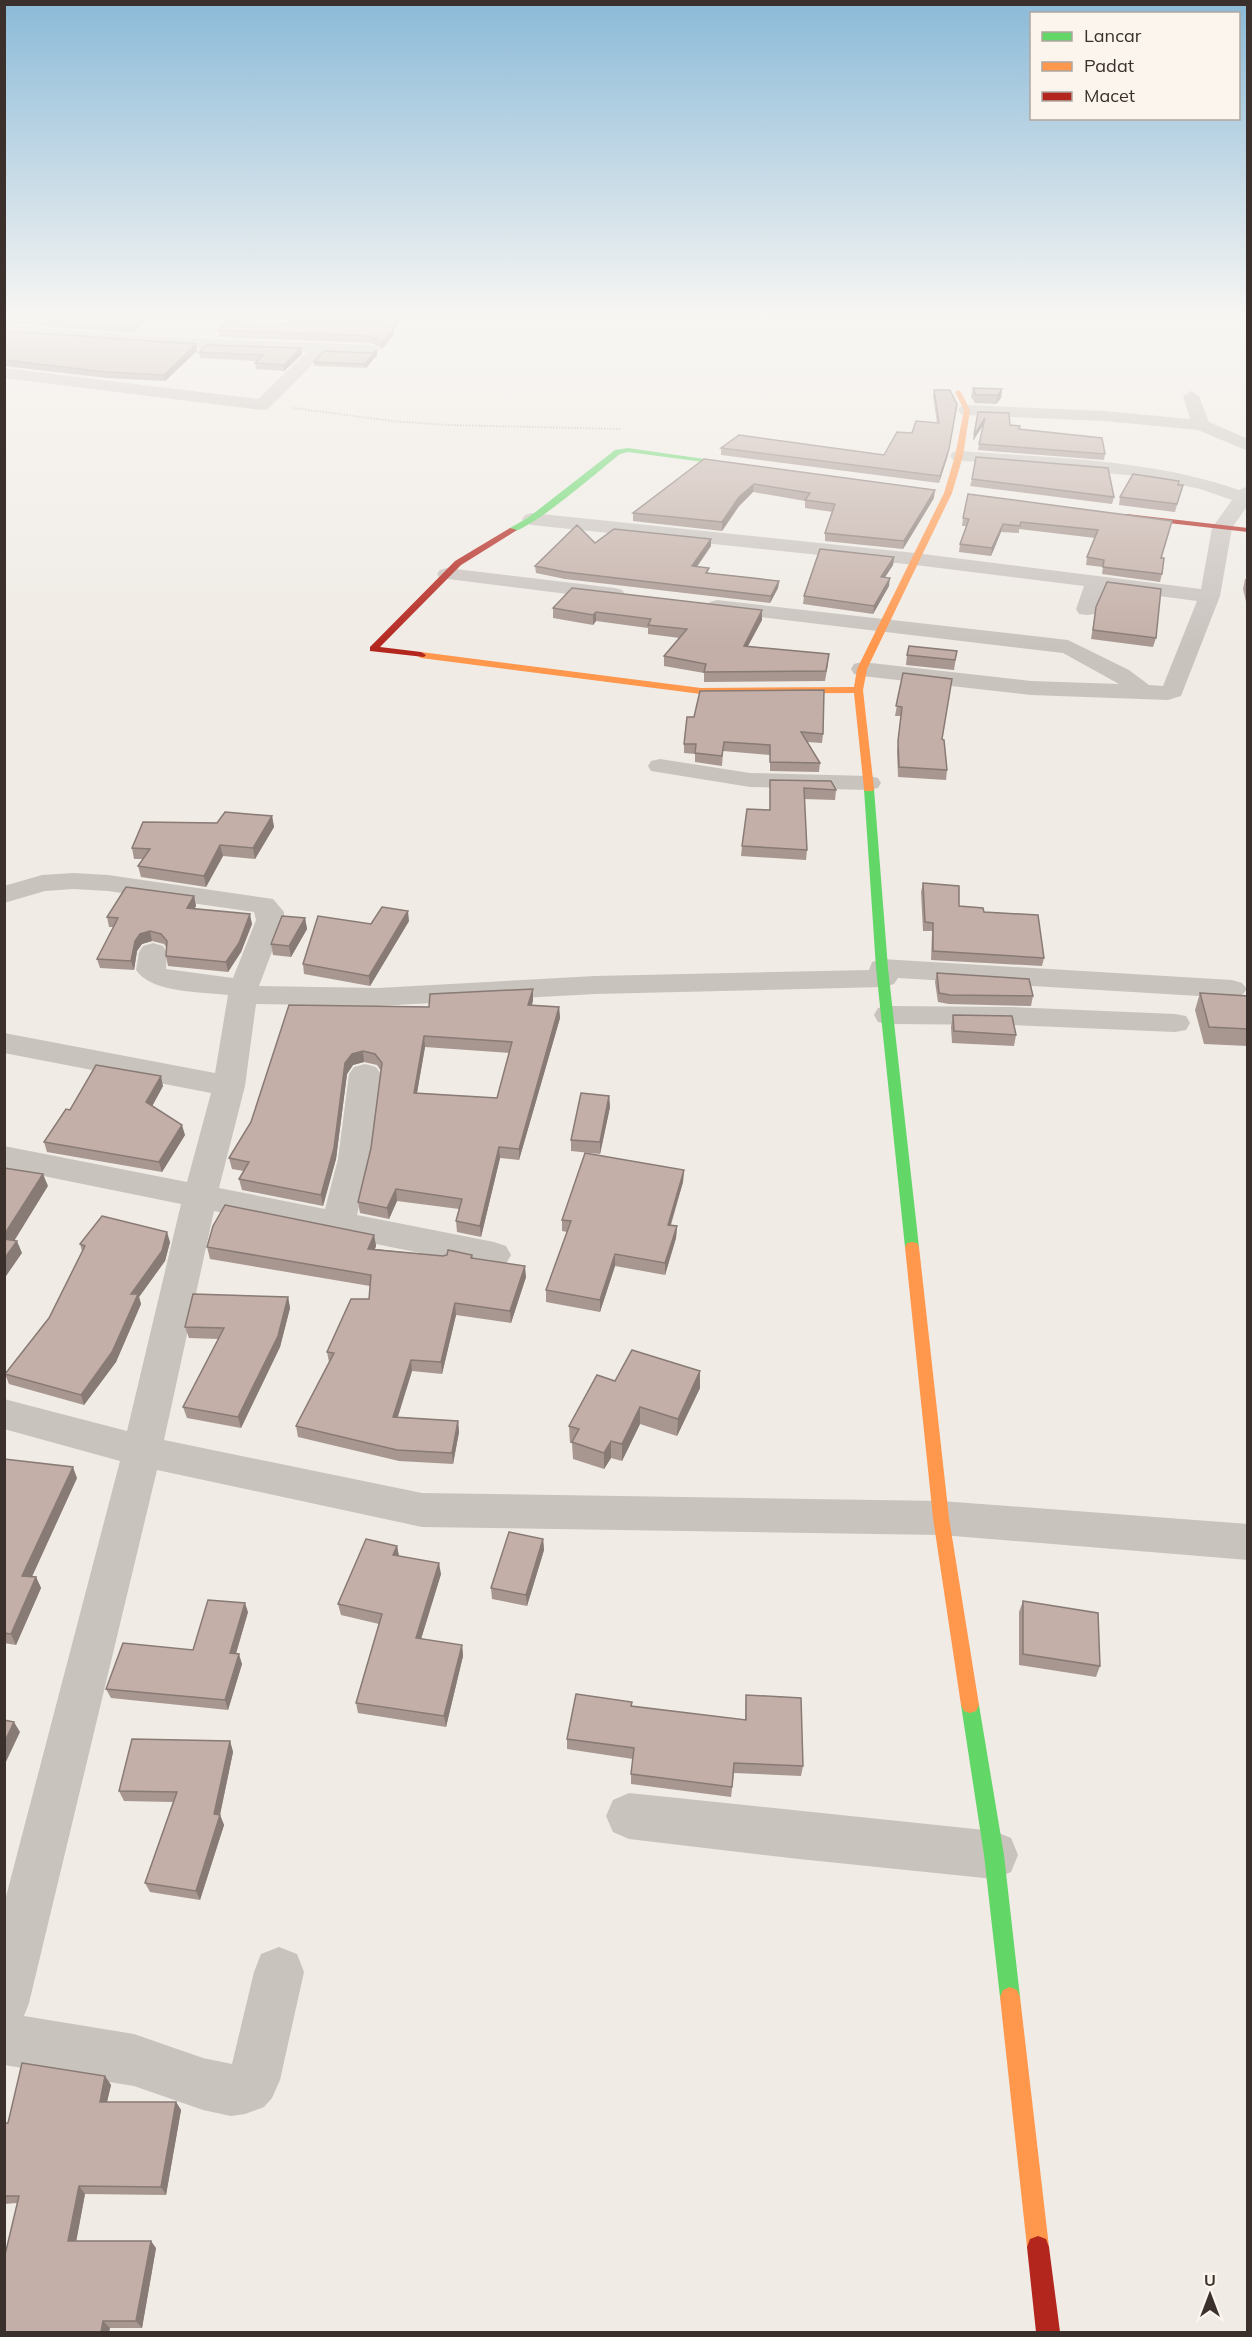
<svg xmlns="http://www.w3.org/2000/svg" width="1252" height="2337" font-family="Mulish,sans-serif">
	<style>
		.lines { fill: none; stroke-linecap: round; stroke-linejoin: round }
		.path { stroke: #c2bbb6; stroke-width: 2; stroke-dasharray: 1.5 1.5; stroke-linecap: butt }
		.street { fill: #c9c3be; fill-rule: evenodd }
		.fast { fill: #63d668; fill-rule: evenodd }
		.slow { fill: #ff974d; fill-rule: evenodd }
		.jam { fill: #b3261e; fill-rule: evenodd }
		.wall { fill: #a89690; fill-rule: evenodd }
		.shaded-wall { fill: #887a75 }
		.building { fill: #c3afa7; stroke: #887a75; stroke-width: 1.5; fill-rule: evenodd }
	</style>
	<rect width="100%" height="100%" fill="#f0ebe5"/>
	<g class="lines">
		<!-- path -->
		<path class="path" d="M293,408L392,421L449,425L620,429"/>
		<!-- street -->
		<path class="street" d="M4,325L158,337L372,345L380,350L372,355L324,353L268,409L262,410L4,378V368L258,399L307,352L158,347L4,335Z
			M1191,391L1199,396L1209,422L1248,439V451L1198,430L1104,421L967,415L961,414L958,410L961,406L967,405L1104,411L1190,419L1183,396Z
			M959,451C1053,458 1150,459 1239,490L1248,486V505L1232,528L1220,596L1181,696L1168,700L1031,695L862,676L854,674L851,669L854,664L862,662L1031,681L1119,684L1063,653L717,612L710,610L706,606L710,602L717,600L1068,640L1129,670L1149,685L1163,686L1197,601L1104,589L1095,614L1087,615L1079,614L1076,609L1084,586L915,565L532,525L525,523L522,519L525,515L532,513L915,553L1201,589L1212,528L1232,500L1200,489L1139,476L953,460L950,456L953,452Z
			M447,568L615,588L622,590L625,594L622,598L615,600L440,578L437,574L440,570Z
			M660,759L750,773L869,776L878,778L881,783L878,788L869,790L750,787L651,771L648,766L651,761Z
			M73,873L108,875L273,899L284,912V920L259,986L378,988L595,976L869,970L872,962L882,959L1232,980L1242,983L1247,989L1242,995L1232,998L898,978L894,984L884,987L595,994L378,1006L256,1004L245,1086L219,1188L325,1209L338,1159L349,1074L354,1067L365,1064L376,1067L381,1074L370,1159L357,1215L494,1242L506,1246L511,1255L506,1264L494,1268L214,1211L164,1440L422,1493L941,1501L1248,1524V1560L941,1535L422,1527L157,1470L29,2003L24,2016L134,2034L203,2058L232,2064L254,1972L261,1954L279,1947L297,1954L304,1972L280,2080L272,2098L264,2107L245,2114L231,2116L203,2110L134,2086L4,2065V1904L120,1461L4,1429V1399L127,1431L181,1204L4,1168V1146L187,1182L211,1093L4,1053V1033L215,1073L228,995C202,992 151,993 136,970L139,952L143,946L153,943L163,946L167,952L166,969L233,978L256,920L254,912L108,891L73,889L45,891L4,903V886L42,875Z
			M889,1006L1013,1007L1175,1014L1186,1016L1190,1023L1186,1030L1175,1032L1013,1025L889,1024L878,1022L874,1015L878,1008Z
			M629,1793L994,1831L1011,1838L1018,1855L1011,1872L994,1879L799,1859L629,1839L613,1832L606,1816L613,1800Z"/>
		<!-- fast -->
		<path class="fast" d="M628,448L753,466L749,468L628,452L620,454C602,468 528,533 510,532V528L529,517L615,450Z
			M869,786L874,789L888,968L919,1247L917,1251H907L905,1247L876,968L864,789Z
			M970,1697L976,1699L979,1705L1004,1855L1020,1997L1017,2004L1010,2007L1003,2004L1000,1997L984,1855L961,1705L964,1699Z"/>
		<!-- slow -->
		<path class="slow" d="M958,390L961,392L970,410L963,456L952,493L867,669L863,690L874,789L873,791H865L864,789L854,693L701,694L421,658L416,655L421,652L701,688L854,687L857,669L944,493L955,456L964,410L955,392Z
			M912,1242L917,1243L919,1247L949,1518L979,1705L976,1711L970,1713L964,1711L961,1705L933,1518L905,1247L907,1243Z
			M1010,1987L1017,1990L1020,1997L1049,2247L1046,2255L1038,2258L1030,2255L1027,2247L1000,1997L1003,1990Z"/>
		<!-- jam -->
		<path class="jam" d="M1127,514L1248,528V532L1124,518V514Z
			M510,528L517,530L461,565L380,647L421,652L426,655L424,657L370,651V647L455,561Z
			M1038,2236L1046,2239L1049,2247L1060,2332H1036L1027,2247L1030,2239Z"/>
	</g>
	<!-- wall -->
	<path class="wall" d="M4,320H144V321L133,333L4,323Z
		M287,324H398L394,329V334L382,349L372,343L219,337L218,330Z
		M4,331L197,351L165,381L107,378L4,366Z
		M301,348L302,354L284,371L256,369L255,363L257,361L200,358L199,352Z
		M377,350V355L366,368L314,366V362L371,353Z
		M973,388L1002,389L1001,398L996,404L975,403L971,397Z
		M934,390L948,455L939,483L721,455V448L884,455L912,433L937,423L933,396Z
		M978,412L1010,425L1019,429L1105,454L1104,460L978,450L983,424L973,441Z
		M704,459L934,498L903,549L825,541V533L833,512L805,508V501L753,492L739,506L722,531L633,521V513Z
		M972,479L1114,497L1112,504L970,486Z
		M1178,485H1183L1175,512L1119,505L1120,497Z
		M963,518L1170,528L1161,558L1162,574L1160,582L1102,574L1103,567L1086,565L1087,557L1095,538L1019,529V533L1001,532L991,556L959,552L960,544L967,526H962Z
		M711,539V546L697,567L709,573L779,581L778,588L770,603L565,579L536,573L535,566L595,543Z
		M894,557L893,565L885,577L889,586L873,614L803,604L804,596Z
		M1245,579H1248V610L1243,589Z
		M1096,607L1156,638L1153,647L1091,639Z
		M553,608L762,610V620L748,646L828,664L825,681L704,682V673L664,666V656L680,638L648,634V628L596,621L593,625L553,618Z
		M957,651L954,670L906,665L907,655Z
		M903,673L942,739L947,770L946,780L898,777L897,751L901,716H895Z
		M694,717L823,734L822,743L807,742L820,763L819,772L770,771V755L723,751L722,766L695,762V754L684,753V744Z
		M770,780L836,790L835,800L804,799L807,850L806,860L741,856L742,846L770,810Z
		M272,816L274,827L255,859L223,856L206,887L141,877L138,866L143,859H134L132,848L217,823Z
		M923,883L959,906L984,912L1044,958L1042,966L931,960L932,931H923L921,892Z
		M194,896L196,906L194,909L252,924L241,952L228,972L168,966L166,956V947L164,944L152,941L142,944L137,951L134,970L100,968L97,959L114,927H109L107,917Z
		M305,918L307,929L291,957L273,955L271,944Z
		M409,921L370,986L304,974L303,964L371,924Z
		M937,973L1033,996L1031,1006L949,1004L938,1002L935,982Z
		M1200,993L1248,996V1046L1204,1044L1195,1010Z
		M533,1000L532,1005L559,1007L560,1018L519,1160L500,1158L481,1237L457,1232L456,1221L459,1209L397,1201L389,1219L360,1213L358,1202L371,1148L381,1071L377,1065L364,1062L353,1065L347,1074L336,1159L323,1206L242,1190L239,1179L244,1171L232,1169L229,1158L251,1122L429,1007ZM425,1047L510,1053L497,1098L417,1093Z
		M953,1015L1016,1035L1014,1046L952,1043L951,1027Z
		M163,1086L152,1106L185,1135L162,1172L47,1152L44,1142L70,1110Z
		M609,1096L610,1107L600,1154L571,1151V1140Z
		M684,1170L683,1182L671,1225L677,1226L676,1238L665,1275L615,1266L600,1312L546,1302V1290L567,1232L562,1231V1220Z
		M374,1235L376,1246L375,1249L443,1256L472,1255L473,1258L526,1277L511,1323L456,1315L442,1374L412,1371L398,1417L458,1421L459,1432L453,1464L399,1461L298,1437L296,1426L329,1362L327,1352L369,1299L370,1286L210,1259L207,1247Z
		M170,1242L165,1261L139,1297L141,1304L116,1362L84,1405L9,1384L5,1374L49,1318L82,1251L80,1244Z
		M288,1297L290,1308L280,1347L241,1428L187,1418L183,1407L218,1339L189,1338L185,1327Z
		M700,1371V1388L677,1436L640,1424L622,1461L611,1458L604,1469L573,1459L572,1443H570L569,1426L615,1381Z
		M4,1459L77,1478L32,1577H36L41,1588L16,1645L4,1643Z
		M543,1539L544,1550L527,1606L492,1599L491,1588Z
		M397,1546L399,1556L441,1574L421,1639L462,1645L463,1656L446,1727L358,1713L356,1703L379,1624L341,1615L338,1604Z
		M1023,1601L1100,1666L1096,1677L1019,1665V1612Z
		M248,1612L236,1654L242,1664L228,1710L111,1698L106,1689L193,1650Z
		M746,1695L803,1766L801,1776L734,1773L731,1797L631,1784V1774L633,1759L567,1749V1739L632,1706L745,1720Z
		M230,1741L233,1752L220,1815L224,1825L200,1900L150,1892L145,1883L173,1802L124,1801L119,1791Z
		M105,2076L111,2085L107,2102H176L181,2110L166,2195L85,2194L76,2241L156,2248L142,2328H110L109,2332H4L17,2203L4,2204V2123H8Z"/>
	<!-- shaded-wall -->
	<path class="shaded-wall" d="M138,320L144,321L133,333L131,327Z
		M395,320H398V324L394,329V334L382,349L381,342Z
		M196,344L197,351L165,381L164,375Z
		M301,348L302,354L284,371V365Z
		M377,350V355L366,368L365,364Z
		M1002,389L1001,398L996,404L998,395Z
		M957,404L948,455L939,483L940,476Z
		M985,418L984,424L973,441L974,435Z
		M754,484L753,492L739,506L722,531V522L739,497Z
		M935,490L934,498L903,549L904,541Z
		M1003,524L1001,532L991,556L992,548Z
		M711,539V546L692,573V566Z
		M894,557L893,565L880,585L881,577Z
		M890,578L889,586L873,614L874,606Z
		M779,581L778,588L770,603L771,596Z
		M762,610V620L743,655L744,646Z
		M596,612V621L593,625V615Z
		M272,816L274,827L255,859L253,848Z
		M220,845L223,856L206,887L204,876Z
		M194,896L196,906L189,918L187,908Z
		M408,911L409,921L370,986L369,976Z
		M250,914L252,924L241,952L228,972L226,962Z
		M305,918L307,929L291,957L289,946Z
		M150,931L152,941L142,944L137,951L134,970L131,961L135,941L140,934Z
		M533,989V1000L529,1016L528,1005Z
		M559,1007L560,1018L519,1160V1149Z
		M424,1036L425,1047L415,1104L414,1093Z
		M363,1051L364,1062L353,1065L347,1074L336,1159L323,1206L321,1195L345,1063L352,1054Z
		M161,1076L163,1086L149,1112L146,1102Z
		M609,1096L610,1107L600,1154V1142Z
		M182,1125L185,1135L162,1172L159,1162Z
		M499,1147L500,1158L481,1237L480,1226Z
		M684,1170L683,1182L667,1236L668,1225Z
		M43,1174L48,1186L8,1251L4,1243V1235Z
		M396,1189L397,1201L389,1219L387,1208Z
		M677,1226L676,1238L665,1275V1263Z
		M167,1232L170,1242L165,1261L139,1297L141,1304L116,1362L84,1405L81,1395L131,1294Z
		M374,1235L376,1246L370,1260L368,1249Z
		M17,1241L22,1253L4,1279V1259Z
		M615,1254V1266L600,1312V1300Z
		M525,1266L526,1277L511,1323L510,1311Z
		M288,1297L290,1308L280,1347L241,1428L238,1417Z
		M455,1303L456,1315L442,1374L441,1362Z
		M411,1360L412,1371L394,1428L393,1417Z
		M700,1371V1388L677,1436L678,1419Z
		M640,1407V1424L622,1461V1444Z
		M458,1421L459,1432L453,1464L452,1453Z
		M611,1441V1458L604,1469V1453Z
		M73,1467L77,1478L27,1587L22,1576Z
		M543,1539L544,1550L527,1606L526,1595Z
		M397,1546L399,1557L393,1555Z
		M439,1563L441,1574L418,1649L416,1638Z
		M36,1577L41,1588L16,1645L11,1634Z
		M245,1603L248,1612L233,1663L230,1653Z
		M462,1645L463,1656L446,1727L444,1716Z
		M239,1654L242,1664L228,1710L225,1700Z
		M14,1722L20,1732L4,1766V1743Z
		M230,1741L233,1752L219,1819L220,1815L224,1825L200,1900L196,1891L214,1814Z
		M105,2076L111,2085L105,2110L100,2102Z
		M176,2102L181,2110L166,2195L161,2187Z
		M79,2186L85,2194L75,2248L68,2241Z
		M151,2241L156,2248L142,2328L136,2321Z
		M103,2321L110,2328L109,2332H101Z"/>
	<!-- building -->
	<path class="building" d="M46,320H138L131,327Z
		M291,320H395L390,327L394,328L381,342L371,336L218,330L226,322L287,324Z
		M4,331L196,344L164,375L106,372L4,360Z
		M206,345L301,348L284,365L255,363L263,355L199,352Z
		M377,350L365,364L314,362L324,351L371,353Z
		M973,388L1002,389L998,395H976Z
		M934,390H950L957,404L949,449L940,476L721,448L739,435L884,455L897,432L912,433L916,421L939,423Z
		M978,412L1009,413L1010,425L1020,426L1019,429L1102,438L1105,454L979,444L985,418L974,435Z
		M976,457L1108,468L1114,497L972,479Z
		M704,459L935,490L904,541L825,533L835,504L805,500L810,493L754,484L739,497L722,522L633,513Z
		M1133,474L1179,481L1178,485H1183L1177,504L1120,497Z
		M968,494L1172,521L1161,558H1164L1162,574L1103,567L1104,560L1087,557L1098,530L1021,522L1020,526L1003,524L992,548L960,544L969,519L963,518Z
		M577,525L595,543L614,529L711,539L692,566L709,568L706,573L779,581L771,596L565,572L535,566Z
		M820,549L894,557L881,577L890,578L874,606L804,596Z
		M1107,582L1161,589L1156,638L1093,630L1096,607Z
		M572,588L762,610L744,646L829,654L826,671L704,672L706,664L664,656L687,629L648,625L651,619L596,612L593,615L553,608Z
		M909,646L957,651L955,660L907,655Z
		M903,673L952,679L942,739L944,740L947,770L899,767L898,741L902,707L896,706Z
		M824,690L823,734L801,732L820,763L770,762V745L724,742L722,756L695,753L696,744H684L687,717H694L700,691Z
		M770,780L831,781L836,790L804,788L807,850L742,846L747,809L770,810Z
		M225,812L272,816L253,848L220,845L204,876L138,866L150,849L132,848L143,822L217,823Z
		M923,883L959,886V906L983,908L984,912L1038,915L1044,958L933,951V923L925,922Z
		M126,887L194,896L187,908L250,914L239,943L226,962L166,956L167,941L161,934L150,931L140,934L135,941L131,961L97,959L118,918L107,917Z
		M382,907L408,911L369,976L303,964L318,916L371,924Z
		M282,916L305,918L289,946L271,944Z
		M937,973L1029,979L1033,996L950,995L939,993Z
		M533,989L528,1005L559,1007L519,1149L499,1147L480,1226L456,1221L462,1199L396,1189L387,1208L358,1202L371,1148L382,1063L375,1054L363,1051L352,1054L345,1063L334,1148L321,1195L239,1179L249,1162L229,1158L251,1122L289,1005L429,1007L430,994ZM424,1036L512,1042L497,1098L414,1093Z
		M1200,993L1248,996V1029L1209,1027Z
		M953,1015L1012,1016L1016,1035L954,1031Z
		M96,1065L161,1076L146,1102L182,1125L159,1162L44,1142L66,1109L70,1110Z
		M581,1093L609,1096L600,1142L571,1140Z
		M585,1153L684,1170L668,1225L677,1226L665,1263L615,1254L600,1300L546,1290L571,1221L562,1220Z
		M4,1168L43,1174L4,1235Z
		M225,1205L374,1235L368,1249L443,1256L447,1255L448,1250L472,1255L471,1258L525,1266L510,1311L455,1303L441,1362L411,1360L393,1417L458,1421L452,1453L397,1450L296,1426L334,1353L327,1352L351,1299H369L371,1275L207,1247L213,1226Z
		M102,1216L167,1232L162,1251L131,1294H138L112,1352L81,1395L5,1374L49,1318L85,1246L80,1244Z
		M4,1239L17,1241L4,1259Z
		M193,1294L288,1297L278,1336L238,1417L183,1407L224,1328L185,1327Z
		M632,1350L700,1371L678,1419L640,1407L622,1444L611,1441L604,1453L572,1442L579,1429L569,1426L597,1375L615,1381Z
		M4,1459L73,1467L22,1576L36,1577L11,1634L4,1633Z
		M509,1532L543,1539L526,1595L491,1588Z
		M366,1539L397,1546L393,1555L439,1563L416,1638L462,1645L444,1716L356,1703L382,1614L338,1604Z
		M208,1600L245,1603L230,1653L239,1654L225,1700L106,1689L123,1643L193,1650Z
		M1023,1601L1098,1613L1100,1666L1023,1654Z
		M576,1694L632,1702L631,1706L746,1720V1695L801,1698L803,1766L734,1763L732,1787L631,1774L634,1748L567,1739Z
		M4,1720L14,1722L4,1743Z
		M132,1739L230,1741L214,1814L220,1815L196,1891L145,1883L177,1792L119,1791Z
		M22,2063L105,2076L100,2102H176L161,2187L79,2186L68,2241H151L136,2321H103L101,2332H4V2259L19,2196H4V2123H8Z"/>
	<!-- sky -->
	<linearGradient id="sky" x2="0" y2="1"><stop stop-color="#8bbad8"/><stop offset="0.49" stop-color="#f8f6f3"/><stop offset="1" stop-color="#f8f6f3" stop-opacity="0"/></linearGradient>
	<rect width="1252" height="647" fill="url(#sky)"/>
	<!-- border -->
	<rect width="1252" height="2337" fill="none" stroke="#3b302b" stroke-width="12"/>
	<!-- legend -->
	<rect x="1030" y="12" width="210" height="108" fill="#fbf5ee" stroke="#aea6a0" stroke-width="1.5"/>
	<rect x="1042" y="32" width="30" height="9" fill="#63d668" stroke="#aea6a0" stroke-width="1.5"/>
	<text x="1084" y="42" font-size="18" fill="#3b302b">Lancar</text>
	<rect x="1042" y="62" width="30" height="9" fill="#ff974d" stroke="#aea6a0" stroke-width="1.5"/>
	<text x="1084" y="72" font-size="18" fill="#3b302b">Padat</text>
	<rect x="1042" y="92" width="30" height="9" fill="#b3261e" stroke="#aea6a0" stroke-width="1.5"/>
	<text x="1084" y="102" font-size="18" fill="#3b302b">Macet</text>
	<!-- north arrow -->
	<g transform="translate(1210 2295)" stroke="#fbf5ee" stroke-width="4.5" paint-order="stroke">
	<path d="M0-4.5L10 22L0 15L-10 22Z" fill="#3b302b"/>
	<text y="-9" font-size="16" font-weight="bold" text-anchor="middle" fill="#3b302b">U</text>
	</g>
</svg>
